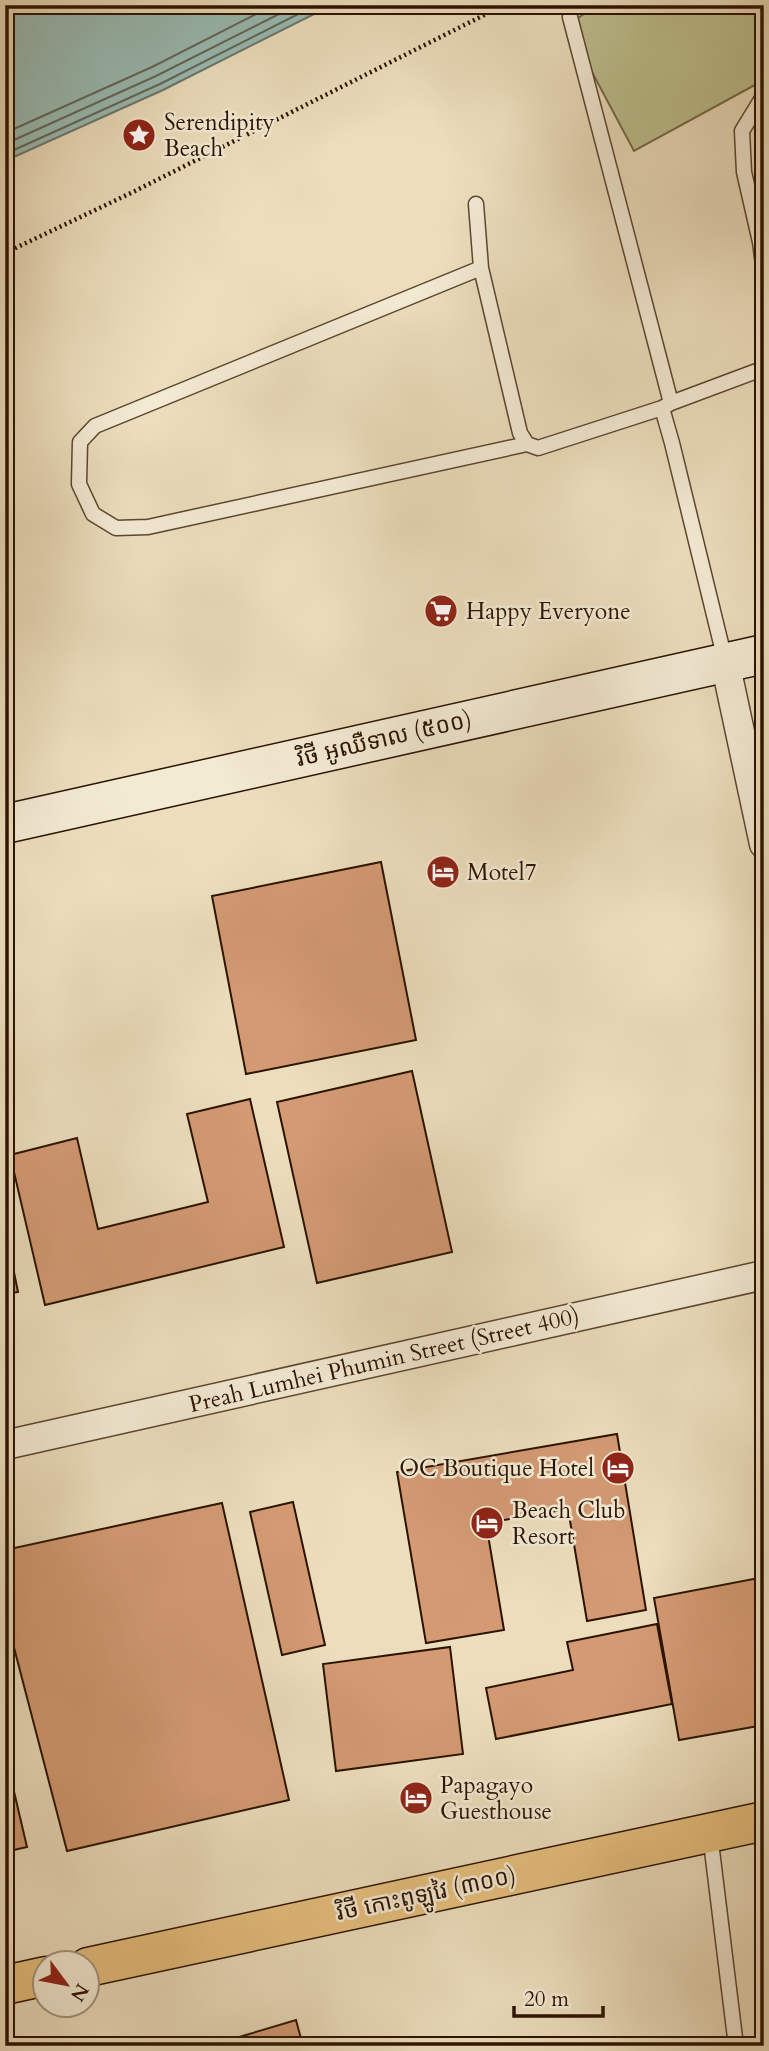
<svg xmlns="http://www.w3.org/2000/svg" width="769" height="2051" font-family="Cardo,'Noto Sans Khmer',serif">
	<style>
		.green { fill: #bdc08e; stroke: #746a47; stroke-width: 2 }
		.water { fill: #99bcb5; stroke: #6d786d; stroke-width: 2 }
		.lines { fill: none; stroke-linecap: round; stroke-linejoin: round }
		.shore { stroke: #62685a; stroke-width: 2 }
		.building { fill: #d39a73; stroke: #2b1300; stroke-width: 2 }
		.lane-casing { stroke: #5b462f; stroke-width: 17 }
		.street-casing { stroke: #5b462f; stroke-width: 31 }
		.secondary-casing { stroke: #2b1300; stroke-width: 41 }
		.primary-casing { stroke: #2b1300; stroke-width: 41 }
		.path { stroke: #2b1300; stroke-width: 4.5; stroke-dasharray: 2 3.5; stroke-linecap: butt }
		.lane { stroke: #f3ead4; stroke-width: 14 }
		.street { stroke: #f3ead4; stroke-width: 28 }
		.secondary { stroke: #f3ead4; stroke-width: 38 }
		.primary { stroke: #e6bf7e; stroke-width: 38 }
		.labels { text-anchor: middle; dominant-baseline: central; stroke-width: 5; stroke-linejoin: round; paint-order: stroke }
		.poi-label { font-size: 23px; fill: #2b1300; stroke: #f3ead4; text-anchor: start }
		.street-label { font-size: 23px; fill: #2b1300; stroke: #f3ead4 }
	</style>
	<rect width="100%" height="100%" fill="#ecdebd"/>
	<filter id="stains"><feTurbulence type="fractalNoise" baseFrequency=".00286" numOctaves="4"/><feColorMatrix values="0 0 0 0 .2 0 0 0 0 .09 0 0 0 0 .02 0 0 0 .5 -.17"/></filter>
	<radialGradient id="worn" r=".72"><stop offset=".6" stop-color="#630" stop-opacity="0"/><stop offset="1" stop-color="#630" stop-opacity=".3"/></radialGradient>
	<!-- green -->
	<path class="green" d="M598,5H764V80L634,151L567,25Z"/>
	<!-- water -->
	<path class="water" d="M5,5H332L163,90L5,161Z"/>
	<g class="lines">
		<!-- shore -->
		<path class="shore" d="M5,133L152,67L274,5
			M5,144L156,76L297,5
			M5,154L160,84L316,5"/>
	</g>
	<!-- building -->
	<path class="building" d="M381,862L416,1040L246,1074L212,896Z
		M412,1071L452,1252L317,1283L277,1102Z
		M250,1099L284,1247L45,1305L10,1155L77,1138L98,1229L208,1202L187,1114Z
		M5,1228L18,1292L5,1294Z
		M617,1434L646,1610L587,1621L568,1509L486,1523L504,1630L426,1643L397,1472Z
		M293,1502L325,1645L282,1655L250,1512Z
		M222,1503L289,1800L67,1851L5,1613V1550Z
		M764,1577V1725L679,1740L654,1598Z
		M657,1624L672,1704L496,1739L486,1688L573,1670L567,1642Z
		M450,1647L463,1754L336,1771L323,1664Z
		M5,1753L27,1847L5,1852Z
		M296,2020L303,2046H209Z"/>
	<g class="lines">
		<defs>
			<path id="lane" d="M570,17L671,403
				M764,95L742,131L744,172L760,242L764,272
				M476,204L481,268L520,433L527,444L538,448L662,408
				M481,268L95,426L80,442L79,484L93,514L116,528L148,527L527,444
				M725,660L672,443L662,408L671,403L762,369L764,367
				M710,1834L736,2046"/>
			<path id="street" d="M725,662L764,844
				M5,1445L764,1275"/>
			<path id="secondary" d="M5,824L764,654"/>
			<path id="primary" d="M88,1967L764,1821
				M5,1985L46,1976"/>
		</defs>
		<!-- lane casing -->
		<use href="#lane" class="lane-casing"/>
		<!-- street casing -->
		<use href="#street" class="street-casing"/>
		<!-- secondary casing -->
		<use href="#secondary" class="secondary-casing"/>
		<!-- primary casing -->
		<use href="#primary" class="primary-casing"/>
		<!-- path -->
		<path class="path" d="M5,253L133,192L504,5"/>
		<!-- lane -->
		<use href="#lane" class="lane"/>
		<!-- street -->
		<use href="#street" class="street"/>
		<!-- secondary -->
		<use href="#secondary" class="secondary"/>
		<!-- primary -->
		<use href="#primary" class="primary"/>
	</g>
	<!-- icons -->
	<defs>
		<symbol id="sight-disc" viewBox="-11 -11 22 22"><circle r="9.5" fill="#8f2418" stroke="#f3ead4"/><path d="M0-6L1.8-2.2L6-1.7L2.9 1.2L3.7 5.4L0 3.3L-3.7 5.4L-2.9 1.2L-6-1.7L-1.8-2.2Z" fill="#fff"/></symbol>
		<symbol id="supermarket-disc" viewBox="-11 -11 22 22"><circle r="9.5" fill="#8f2418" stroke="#f3ead4"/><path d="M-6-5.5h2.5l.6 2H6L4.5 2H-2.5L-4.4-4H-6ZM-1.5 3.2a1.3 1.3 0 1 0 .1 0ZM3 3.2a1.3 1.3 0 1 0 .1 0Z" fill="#fff"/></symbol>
		<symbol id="hotel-disc" viewBox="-11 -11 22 22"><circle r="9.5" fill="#8f2418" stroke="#f3ead4"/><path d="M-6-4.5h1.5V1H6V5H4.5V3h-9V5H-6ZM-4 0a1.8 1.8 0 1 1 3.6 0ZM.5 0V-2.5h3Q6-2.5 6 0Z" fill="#fff"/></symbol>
	</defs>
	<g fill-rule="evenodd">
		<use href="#sight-disc" x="120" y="116" width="38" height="38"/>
		<use href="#supermarket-disc" x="422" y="592" width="38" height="38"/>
		<use href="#hotel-disc" x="424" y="853" width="38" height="38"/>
		<use href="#hotel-disc" x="599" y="1449" width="38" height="38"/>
		<use href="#hotel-disc" x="468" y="1504" width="38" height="38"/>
		<use href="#hotel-disc" x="397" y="1779" width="38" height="38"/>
	</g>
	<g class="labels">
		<!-- poi labels -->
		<g class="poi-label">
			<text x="164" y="122">Serendipity<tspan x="164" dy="26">Beach</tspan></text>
			<text x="466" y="611">Happy Everyone</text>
			<text x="467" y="872">Motel7</text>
			<text x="594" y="1468" text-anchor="end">OC Boutique Hotel</text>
			<text x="512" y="1510">Beach Club<tspan x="512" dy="26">Resort</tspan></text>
			<text x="440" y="1785">Papagayo<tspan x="440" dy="26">Guesthouse</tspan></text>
		</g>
		<!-- street labels -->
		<g class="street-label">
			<text transform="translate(384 739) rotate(-13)">វិថី អូឈឺទាល (៥០០)</text>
			<text transform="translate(384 1360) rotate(-13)">Preah Lumhei Phumin Street (Street 400)</text>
			<text transform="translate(426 1894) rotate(-12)">វិថី កោះពូឡូវៃ (៣០០)</text>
		</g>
	</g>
	<!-- margin -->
	<rect width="769" height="2051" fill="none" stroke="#ecdebd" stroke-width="28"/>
	<rect x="7" y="7" width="755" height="2037" fill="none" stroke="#2b1300" stroke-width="3.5"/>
	<rect x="14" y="14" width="741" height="2023" fill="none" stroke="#2b1300" stroke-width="2"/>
	<!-- north arrow -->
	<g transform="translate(66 1984) rotate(122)"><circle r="33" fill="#f3ead4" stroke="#a3947f" stroke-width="2"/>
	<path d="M0-5L12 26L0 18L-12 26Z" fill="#8f2418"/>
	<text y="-10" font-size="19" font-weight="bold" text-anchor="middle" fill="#2b1300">N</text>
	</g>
	<!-- scale -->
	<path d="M514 2006v10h89v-10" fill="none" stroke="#2b1300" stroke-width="3.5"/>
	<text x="524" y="2006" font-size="21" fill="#2b1300" stroke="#f3ead4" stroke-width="5" paint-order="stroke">20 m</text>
	<rect width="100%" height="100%" filter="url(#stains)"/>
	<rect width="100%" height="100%" fill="url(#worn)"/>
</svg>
